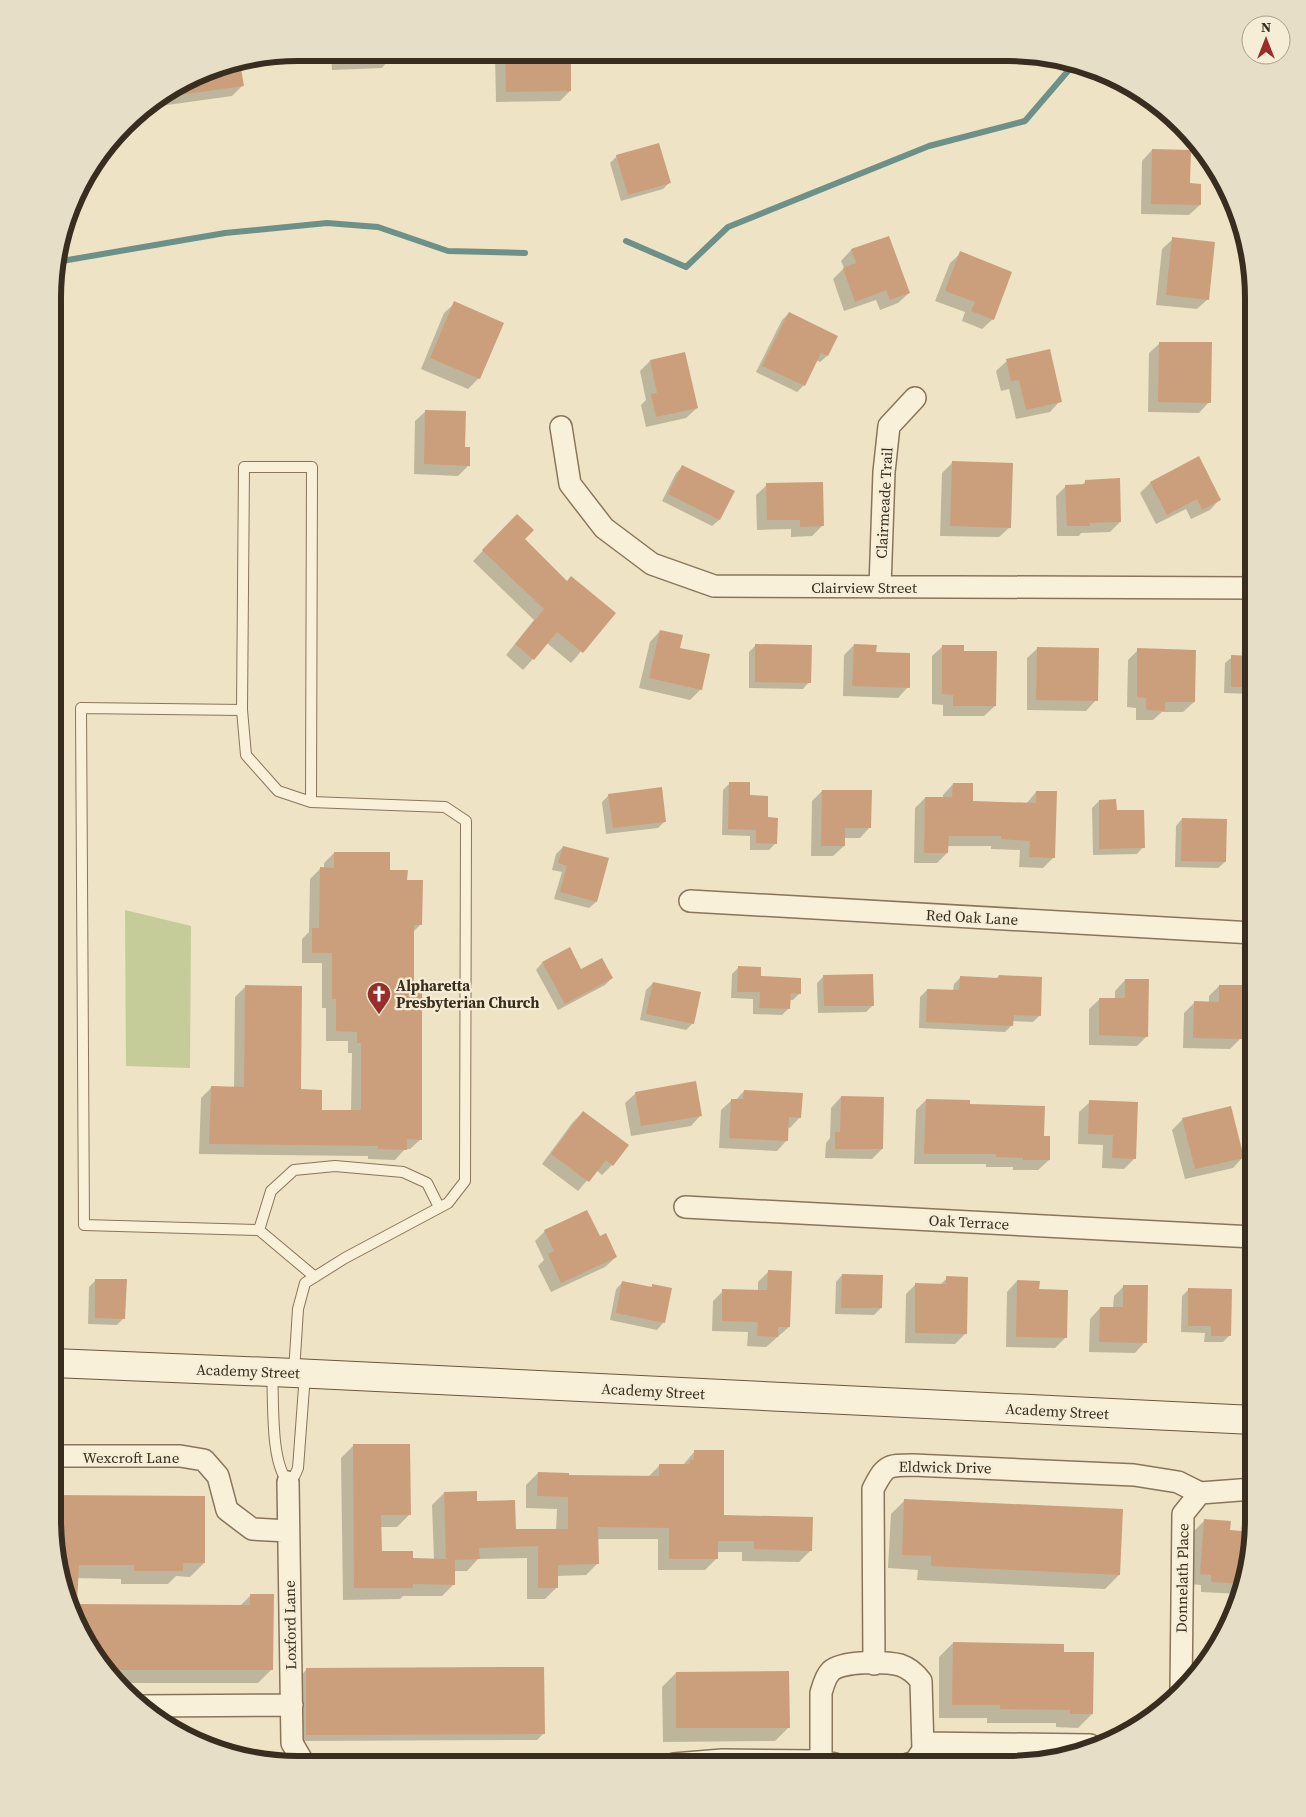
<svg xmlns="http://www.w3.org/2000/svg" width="1306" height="1817" font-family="'Source Serif 4',serif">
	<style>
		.green { fill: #c5cc99 }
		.shadow { fill: #0003 }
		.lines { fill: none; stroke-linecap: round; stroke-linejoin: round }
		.stream { stroke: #6d9088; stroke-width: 6 }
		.building { fill: #cc9f7c }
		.lane-casing { stroke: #89755b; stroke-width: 12 }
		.street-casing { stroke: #89755b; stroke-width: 24 }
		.secondary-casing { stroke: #6b563e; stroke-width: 30 }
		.lane { stroke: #f9f0d9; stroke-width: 10 }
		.street { stroke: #f9f0d9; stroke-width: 21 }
		.secondary { stroke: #f9f0d9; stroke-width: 28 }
		.labels { text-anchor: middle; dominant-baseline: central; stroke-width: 4.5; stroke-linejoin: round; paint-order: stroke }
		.street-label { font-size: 15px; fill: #392d1f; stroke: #f5edd5 }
		.poi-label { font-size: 15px; font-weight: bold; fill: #392d1f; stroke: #f5edd5; text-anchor: start }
		.rim { fill: none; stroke: #392d1f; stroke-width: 6 }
	</style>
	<rect width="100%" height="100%" fill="#eee3c5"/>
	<!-- green -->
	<path class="green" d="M125,910L191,926L190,1068L126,1066Z"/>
	<!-- shadow -->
	<path class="shadow" d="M331,53H388V61L382,68L332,70Z
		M498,53H569L570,91L560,101L496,102L495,56Z
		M239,62L242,86L232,96L160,106L159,100L219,66Z
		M1152,150L1189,184L1200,205L1189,215L1141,214L1142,161Z
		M617,156L670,182L663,189L621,201L610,163Z
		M889,237L909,293L898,303L880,310L876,300L844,311L833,279L844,268L841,261L851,250Z
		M1173,239L1208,299L1197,309L1156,305L1162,249Z
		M961,253L993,319L982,329L962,321L965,312L935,301L950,263Z
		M455,303L479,378L468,389L421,369L444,313Z
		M789,313L827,356L820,362L816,360L804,385L797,392L756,372L782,320Z
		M1160,343L1209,402L1199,413L1148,412L1149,353Z
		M650,361L697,408L686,418L646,427L641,405L646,400L640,371Z
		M1007,361L1060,401L1050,412L1016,419L1009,389L1001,391L996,371Z
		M426,411L464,449L469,465L458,476L414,474L415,421Z
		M952,463L1010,527L999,537L940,536L942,473Z
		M683,466L733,492L719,520L712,526L662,501L676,473Z
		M1086,481L1120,522L1110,532L1081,533L1079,536H1057L1056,496L1066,486L1082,485Z
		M1150,483L1220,499L1210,510L1191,519L1186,509L1156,524L1140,493Z
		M767,485L822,526L812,536L791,537V529L757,530L756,495Z
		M517,515L523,539L567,582L614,613L571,663L547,643L523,670L506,655L534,620L473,561Z
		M660,631L678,649L701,689L690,700L639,688L650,642Z
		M756,645L809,682L803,689L749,688V652Z
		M854,645L875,653L908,687L898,698L843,696L844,655Z
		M943,646L962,652L995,706L984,716H943V705L932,704V656Z
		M1038,648L1096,700L1086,711L1027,710V658Z
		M1138,650L1194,702L1183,712H1162L1153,720H1136V708L1127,707L1128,660Z
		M1232,657H1253V694L1224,693L1225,663Z
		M730,783L748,796L766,818L776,843L769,850H750V836L722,835L723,790Z
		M953,784L972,802L1026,804L1036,792L1054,857L1043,868L1019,867L1020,850L991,849V846H947V853L937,863H914L915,808L925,798H943V795Z
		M822,791L870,827L860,838H844V846L833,856H811L812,801Z
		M609,795L665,821L658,828L606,834L602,802Z
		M1099,801L1115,811L1143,847L1137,854L1093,855L1092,808Z
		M1182,819L1225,862L1218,868L1175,867L1176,826Z
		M563,847L596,902L589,908L554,899L562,872L552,870L556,854Z
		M334,853L388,871L406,882L421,924L413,932L412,992L421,1139L410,1149H405L395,1160L368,1159V1156L199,1154L201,1098L211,1088H234L235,997L246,986L300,1091L321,1111H351L352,1053H348V1041H326V1008H322V963H302V939L309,932L310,879L320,869H324V863Z
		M542,963L612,978L605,985L558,1010L536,970Z
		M739,967L759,977L800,993L793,1000H789V1008L782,1015L753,1014V999L731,998L732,974Z
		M824,976L872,1006L866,1012L818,1013L817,983Z
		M999,976L1040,1015L1033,1022L1012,1021V1025L1005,1032L919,1028L920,997L927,990L953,991L954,984L960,978L996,979Z
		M1125,980L1147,1036L1137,1046L1089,1045V1009L1100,999H1115V991Z
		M653,983L693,1023L686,1030L640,1020L646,990Z
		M1219,986L1240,1039L1230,1049L1183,1048L1184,1013L1194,1003H1209V996Z
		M744,1091L800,1117L790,1128L788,1127L787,1140L777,1151L719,1148L721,1110L732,1100H736Z
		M636,1093L701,1115L691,1126L631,1136L625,1103Z
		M841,1097L882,1149L872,1159L825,1158L826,1143L830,1138L831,1108Z
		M926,1100L969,1105L1043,1137L1049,1160L1038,1170H1013V1167H986V1164H914L916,1110Z
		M1090,1102L1134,1159L1124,1169L1102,1168L1103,1145L1078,1144L1079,1112Z
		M583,1112L612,1165L602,1175L596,1170L578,1191L542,1164L573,1122Z
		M1183,1119L1243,1157L1233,1168L1185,1179L1172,1130Z
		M545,1231L599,1238L616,1257L605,1267L551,1292L538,1266L544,1260L535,1241Z
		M768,1272L789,1327L766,1347L747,1346L748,1332L712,1331L713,1301L723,1291H758V1282Z
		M842,1275L881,1308L874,1315L835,1314L836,1282Z
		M947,1278L965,1334L955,1344L905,1343L906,1294L916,1284L940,1285Z
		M96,1280L124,1318L117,1325L88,1324L89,1287Z
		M1017,1281L1038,1291L1065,1338L1055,1348L1006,1347L1007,1292Z
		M623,1282L650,1288L653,1285L671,1289L663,1323L657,1330L610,1320L616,1289Z
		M1124,1286L1145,1342L1135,1353L1089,1352L1090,1319L1100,1308H1113L1114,1296Z
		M1189,1289L1230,1335L1223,1342H1204L1205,1333L1181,1332L1182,1296Z
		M353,1446L409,1515L397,1527H380L381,1552L412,1560H434L432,1505L444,1493L476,1502L514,1531H556L557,1509L526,1508V1485L538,1473L567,1476L648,1477L660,1465H683L695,1451L723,1516L811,1550L799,1562L742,1561V1552H717V1558L705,1570H658V1539H597L598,1563L586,1575L557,1576V1587L545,1599H527V1558L478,1559L467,1571H454V1584L442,1596H403L400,1599L343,1600L341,1458Z
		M53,1496L204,1497V1563L190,1577L176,1576L168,1584H121V1579L71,1578L53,1519Z
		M905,1500L1119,1575L1105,1589L917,1580L918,1570L888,1568L891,1514Z
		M1205,1520L1229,1531L1253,1533L1241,1594L1201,1592V1585L1190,1584L1194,1531Z
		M251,1595L272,1669L258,1683H116L78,1627L73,1605L240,1606Z
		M953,1643L1063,1653L1092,1714L1078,1728L1056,1727V1723H987V1718H939V1657Z
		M1205,1661H1207L1192,1679V1675Z
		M307,1669L543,1734L537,1740L300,1741V1676Z
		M676,1673L789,1727L775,1741L663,1742L662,1687Z"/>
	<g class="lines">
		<!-- stream -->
		<path class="stream" d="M626,241L686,267L728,227L929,146L1025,121L1074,64
			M56,262L225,233L327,223L378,227L448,251L525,253"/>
	</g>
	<!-- building -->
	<path class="building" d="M505,53H571V91L506,92Z
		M240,62L244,86L165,97L219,66Z
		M659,143L671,183L628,195L616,155Z
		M1152,149L1191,150L1190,183L1201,184V205L1151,204Z
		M889,236L910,293L890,300L886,290L855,302L843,268L856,263L851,249Z
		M1172,237L1215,242L1209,300L1166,295Z
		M960,251L1012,272L994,320L971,311L975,302L945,291Z
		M454,301L504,323L480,379L430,358Z
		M789,312L838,336L828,356L821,353L805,386L762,366Z
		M1159,342H1212L1211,403L1158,402Z
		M1050,349L1062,402L1026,410L1019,380L1011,381L1006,359Z
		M685,352L698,408L656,417L651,394L657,393L650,360Z
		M425,410L466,411L465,447H470V466L424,464Z
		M1199,456L1221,500L1202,510L1197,499L1167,515L1150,482Z
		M952,461L1013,463L1011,528L950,526Z
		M682,465L735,491L720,520L668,494Z
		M1120,478L1121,522L1090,523V526H1067L1065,485L1085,484V480Z
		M823,482L824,526L800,527V520H767L766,483Z
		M517,514L534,530L525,539L567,581L571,576L616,613L583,653L557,632L534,660L515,644L544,609L482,550Z
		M660,630L683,635L680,648L710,654L702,690L649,678Z
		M755,644L812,645L811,683L755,682Z
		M854,644L877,645L876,652L910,653V688L852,686Z
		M942,645H964V651H997L996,706H953V695L942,694Z
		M1037,647L1099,648L1098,701L1036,700Z
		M1137,648L1196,650L1195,702H1165V711L1146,710V698L1137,697Z
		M1231,655L1253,656V687H1231Z
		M729,782H750V795L768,796V817L778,818L777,844L756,843V830L728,829Z
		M953,783H973V801L1036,803V791H1057L1055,858L1029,857L1030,841L1001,839V836H949L948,853H924L925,797H952Z
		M662,787L666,822L613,828L608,794Z
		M822,790H872L871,828H845V846H821Z
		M1116,799L1117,810H1144L1145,848L1099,849V800Z
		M1182,818L1227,819L1226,862L1181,861Z
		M563,846L609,858L597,902L560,892L567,866L558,863Z
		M334,852H390V870H408L407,880H423L422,925H414V991H422V1140L407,1139V1150L378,1149V1146L209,1144L211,1086L244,1087L245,985L302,986L301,1089L322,1090V1110H361V1043H357V1032L336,1031V999H332V953H312V928H319L320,867L334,868Z
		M570,947L581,969L602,958L613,978L565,1004L542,962Z
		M738,966L761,967V976L801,978V994L791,993L790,1009L759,1008L760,992H737Z
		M873,974L874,1006H824L823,975Z
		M999,975L1042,977L1041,1016L1014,1015L1013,1026L926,1022L927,989L959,990L960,976L998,978Z
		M1125,979H1149L1148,1037L1099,1035V998H1125Z
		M653,982L701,992L694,1024L646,1014Z
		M1219,985H1243L1242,1039L1193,1038L1194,1001L1219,1002Z
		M696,1081L702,1116L641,1126L635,1092Z
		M744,1090L803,1093L801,1118L789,1117L788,1141L729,1138L731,1099H743Z
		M841,1096L884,1097L883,1149H835V1132H840Z
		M926,1099L970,1100V1104L1045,1106L1044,1136H1050V1160H1023V1158L996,1157V1154H924Z
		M1089,1100L1138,1102L1136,1159L1112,1158L1113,1135L1088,1134Z
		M1231,1106L1244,1158L1195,1169L1182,1118Z
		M583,1111L629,1145L613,1166L606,1160L589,1182L551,1154Z
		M587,1210L600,1236L606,1233L617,1257L561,1283L548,1254L554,1251L544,1230Z
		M768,1270L792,1271L790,1327H778V1337L757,1336L758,1322L722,1321V1289L767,1290Z
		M842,1274L883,1275L882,1308H841Z
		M946,1276L968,1277L967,1334L915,1333V1283L946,1284Z
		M95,1279H127L125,1319L95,1318Z
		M1017,1280L1040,1281L1039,1289L1068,1290L1067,1338L1016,1337Z
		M622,1281L652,1287V1284L672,1288L665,1323L616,1313Z
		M1123,1285H1148L1147,1343L1099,1342L1100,1307H1123Z
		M1188,1288L1232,1289L1231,1336H1211V1326H1188Z
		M353,1444H410L411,1515H381L382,1551H413V1558L446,1559L444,1492L477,1491V1501L515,1500L516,1529H568V1497L537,1496L538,1472L569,1473V1475L659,1476V1464H690V1460H694V1450H724V1515L813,1517L812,1551L754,1549V1541H718V1559H669V1528L598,1527L599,1564L558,1565V1588H538V1546L479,1548L480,1559L455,1560V1585L413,1584V1588H354Z
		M53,1495L205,1496V1563H183V1571H134V1565H79L77,1603L72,1604L52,1519Z
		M904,1499L1123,1509L1120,1575L931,1566V1556L902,1555Z
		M1204,1519L1231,1521L1230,1530L1253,1532L1243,1584L1211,1582V1575L1200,1574Z
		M250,1594H274L273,1670H106L78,1627L72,1604L250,1605Z
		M953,1642L1064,1644V1652H1094L1093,1714H1070V1710L1000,1709V1705H952Z
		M505,1667H544L545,1734L306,1735V1668Z
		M789,1671L790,1728H676V1672Z"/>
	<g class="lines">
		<defs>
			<path id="lane" d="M242,710L81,708L84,1225L259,1230L315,1277
				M259,1230L271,1191L294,1170L335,1166L403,1172L427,1183L439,1207
				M294,1372L298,1309L305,1283L345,1258L448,1203L465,1181L466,821L445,807L311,802L312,467H244L242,710L246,755L278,791L311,802
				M272,1373C274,1401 270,1461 288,1482L295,1475L298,1468L305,1374"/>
			<path id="street" d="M561,427L570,484L604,528L652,564L714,586L1253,588
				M880,587L884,472L889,426L915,398
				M690,901L1253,933
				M685,1207L1253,1237
				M53,1456H180L204,1460L218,1476L227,1510L252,1529L288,1531
				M288,1482L292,1743L303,1762L305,1763
				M874,1664L873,1489C885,1466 886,1465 913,1465L1134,1475L1178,1482L1200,1493
				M1181,1691L1183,1514L1200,1493L1253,1489
				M141,1706L292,1705
				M923,1743L1090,1745
				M674,1764L722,1760L821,1761
				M835,1764L821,1761V1693C823,1686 825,1677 831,1671C842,1661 884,1661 900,1665C909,1668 915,1673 921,1681L923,1750L915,1762L908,1764"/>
			<path id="secondary" d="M53,1363L294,1373L1253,1420"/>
		</defs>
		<!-- lane casing -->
		<use href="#lane" class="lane-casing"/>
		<!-- street casing -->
		<use href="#street" class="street-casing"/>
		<!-- secondary casing -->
		<use href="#secondary" class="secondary-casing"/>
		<!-- lane -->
		<use href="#lane" class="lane"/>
		<!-- street -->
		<use href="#street" class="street"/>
		<!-- secondary -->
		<use href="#secondary" class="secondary"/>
	</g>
	<!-- icons -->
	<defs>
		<symbol id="church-pin" viewBox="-11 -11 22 30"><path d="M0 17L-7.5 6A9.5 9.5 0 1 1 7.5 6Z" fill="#972e2c" stroke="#f5edd5"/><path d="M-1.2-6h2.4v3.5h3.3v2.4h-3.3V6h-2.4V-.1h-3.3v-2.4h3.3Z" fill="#fff"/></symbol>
	</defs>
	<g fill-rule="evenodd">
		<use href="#church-pin" x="365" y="980" width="28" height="38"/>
	</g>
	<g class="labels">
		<!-- street labels -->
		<g class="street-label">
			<text transform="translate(884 503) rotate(-87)">Clairmeade Trail</text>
			<text x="864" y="587">Clairview Street</text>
			<text transform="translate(972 917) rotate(3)">Red Oak Lane</text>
			<text transform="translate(969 1222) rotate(3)">Oak Terrace</text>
			<text transform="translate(248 1371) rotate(2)">Academy Street</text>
			<text transform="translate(653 1391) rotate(3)">Academy Street</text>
			<text transform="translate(1057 1411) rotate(3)">Academy Street</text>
			<text x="131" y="1457">Wexcroft Lane</text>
			<text transform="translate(945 1467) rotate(1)">Eldwick Drive</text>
			<text transform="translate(1182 1578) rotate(-89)">Donnelath Place</text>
			<text transform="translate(290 1625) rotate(-91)">Loxford Lane</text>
		</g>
		<!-- poi labels -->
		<g class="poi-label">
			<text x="396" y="985">Alpharetta<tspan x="396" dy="17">Presbyterian Church</tspan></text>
		</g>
	</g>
	<!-- crop -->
	<path d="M0 0H1306V1817H0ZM298 61H1008A237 237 0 0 1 1245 298V1519A237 237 0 0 1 1008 1756H298A237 237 0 0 1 61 1519V298A237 237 0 0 1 298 61Z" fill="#e6dec6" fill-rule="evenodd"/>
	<path class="rim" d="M298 61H1008A237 237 0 0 1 1245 298V1519A237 237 0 0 1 1008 1756H298A237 237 0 0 1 61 1519V298A237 237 0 0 1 298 61Z"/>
	<!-- north arrow -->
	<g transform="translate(1266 40)"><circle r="24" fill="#f5edd5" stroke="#aaa08c"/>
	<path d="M0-4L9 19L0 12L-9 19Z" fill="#972e2c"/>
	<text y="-8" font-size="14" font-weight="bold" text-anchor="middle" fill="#392d1f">N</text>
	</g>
</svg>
